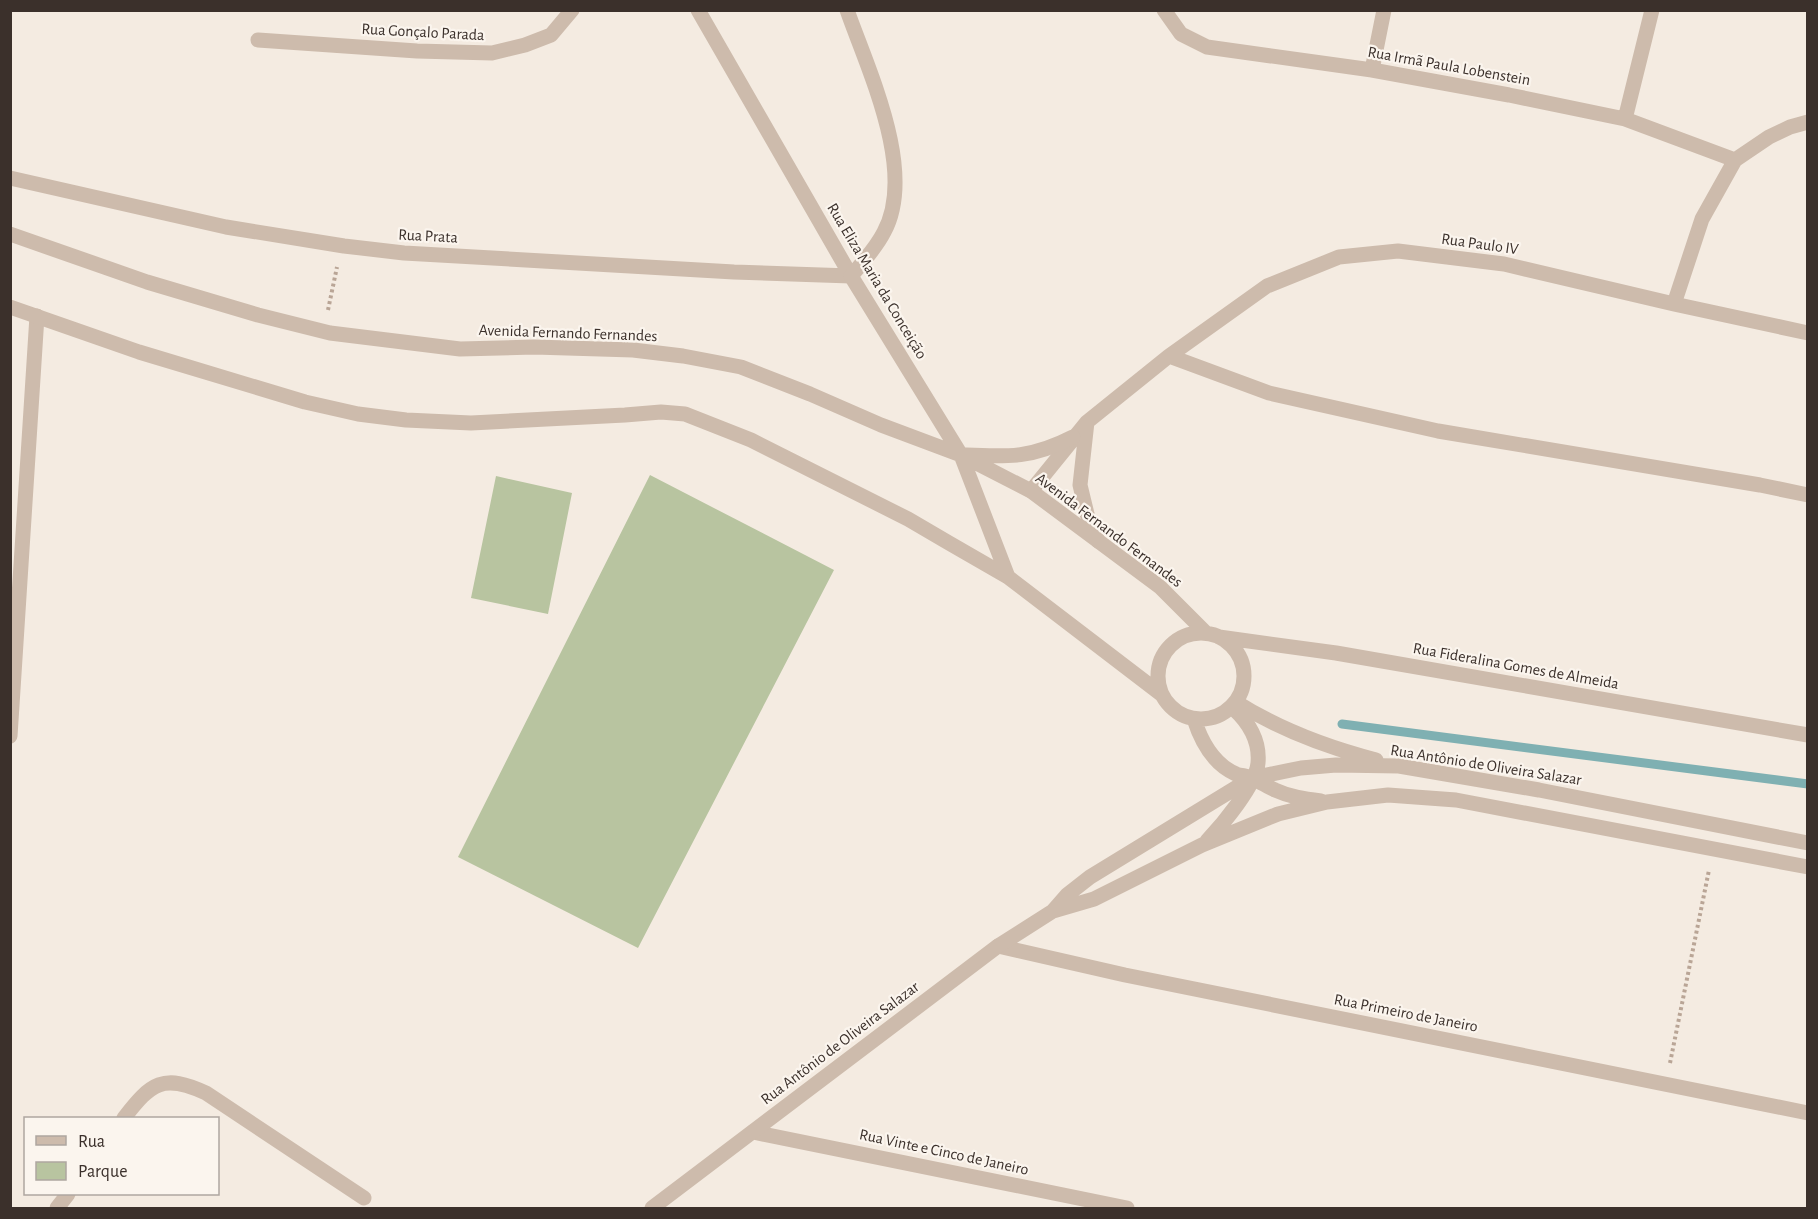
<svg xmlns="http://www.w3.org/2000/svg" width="1818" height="1219" font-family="'Alegreya Sans',sans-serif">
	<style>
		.green { fill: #b8c4a0 }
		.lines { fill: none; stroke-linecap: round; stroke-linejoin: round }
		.stream { stroke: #7fb0b2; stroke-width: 9 }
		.path { stroke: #b9a596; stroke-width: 4; stroke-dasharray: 3 3; stroke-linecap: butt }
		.minor { stroke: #cdbbac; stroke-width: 15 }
		.tertiary { stroke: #cdbbac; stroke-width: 15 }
		.labels { text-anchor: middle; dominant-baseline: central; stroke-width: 4.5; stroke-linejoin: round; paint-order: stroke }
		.street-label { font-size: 16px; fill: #3b302b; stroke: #fbf5ee }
	</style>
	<rect width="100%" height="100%" fill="#f4ebe1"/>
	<!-- green -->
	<path class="green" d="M650,475L834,570L638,948L458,857Z
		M496,476L572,493L548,614L471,598Z"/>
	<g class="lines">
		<!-- stream -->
		<path class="stream" d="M1342,724L1808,784"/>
		<!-- path -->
		<path class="path" d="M328,310L337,267
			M1670,1063L1709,870"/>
		<!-- minor -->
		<path class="minor" d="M698,10L851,276
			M1164,10L1181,34L1207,47L1372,70L1509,95L1625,119L1735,160
			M258,40L417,51L492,53L525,45L551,35L572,10
			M1372,70L1384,10
			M1625,119L1652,10
			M10,178L226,227L344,246L404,253L734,272L851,276
			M1674,304L1702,219L1735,160L1769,137L1790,127L1808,122
			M1169,356L1269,393L1438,431L1760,485L1808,495
			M1087,422L1080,485L1087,514L1098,541
			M1031,491L1087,422L1169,356L1267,286L1339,257L1398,251L1504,264L1674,304L1808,333
			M10,736L37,316
			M998,946L1125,975L1808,1113
			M124,1118C151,1083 163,1073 206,1093L364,1198
			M753,1132L1127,1208
			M57,1208L68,1194"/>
		<!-- tertiary -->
		<path class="tertiary" d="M847,10C868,70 917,171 884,232C876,248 863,262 851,276L961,455L1008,577
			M10,234L147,282L258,315L330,333L460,349L534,347L633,350L683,356L741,367L810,394L881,425L961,455L1031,491L1160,587L1206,633
			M10,307L139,352L305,402L358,414L406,420L471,423L625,415L661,412L685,414L751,440L908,519L949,543L1008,577L1161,694
			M966,455C1010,457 1032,458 1073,437
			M1158 676a43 43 0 1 1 86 0a43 43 0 1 1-86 0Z
			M1219,637L1336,653L1808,735
			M1236,702C1280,730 1326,747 1376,760
			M1194,719C1201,741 1213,764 1236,774C1242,776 1249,776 1254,779C1261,782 1268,787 1275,790C1290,797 1305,799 1321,801
			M1207,841C1222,825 1256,785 1258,763C1260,741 1249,723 1234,709
			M1053,911L1094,899L1202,845L1278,814L1327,802L1388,795L1456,800L1808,867
			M652,1208L998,946L1053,911L1067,895L1090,877L1252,778L1301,768L1336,765L1399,766L1539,790L1808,843"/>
	</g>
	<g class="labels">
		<!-- street labels -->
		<g class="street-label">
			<text transform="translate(423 32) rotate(3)">Rua Gonçalo Parada</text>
			<text transform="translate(1449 66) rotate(10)">Rua Irmã Paula Lobenstein</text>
			<text transform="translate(428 236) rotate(3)">Rua Prata</text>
			<text transform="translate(1480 244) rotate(8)">Rua Paulo IV</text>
			<text transform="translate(877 281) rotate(59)">Rua Eliza Maria da Conceição</text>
			<text transform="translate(568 333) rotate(2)">Avenida Fernando Fernandes</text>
			<text transform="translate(1109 530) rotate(37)">Avenida Fernando Fernandes</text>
			<text transform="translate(1516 666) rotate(10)">Rua Fideralina Gomes de Almeida</text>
			<text transform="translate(1486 765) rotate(9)">Rua Antônio de Oliveira Salazar</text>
			<text transform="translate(1406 1013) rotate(11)">Rua Primeiro de Janeiro</text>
			<text transform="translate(840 1043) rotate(-37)">Rua Antônio de Oliveira Salazar</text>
			<text transform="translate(944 1152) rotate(12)">Rua Vinte e Cinco de Janeiro</text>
		</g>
	</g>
	<!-- border -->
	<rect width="1818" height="1219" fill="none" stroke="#3b302b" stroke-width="24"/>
	<!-- legend -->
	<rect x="24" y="1117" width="195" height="78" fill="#fbf5ee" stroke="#aea6a0" stroke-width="1.5"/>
	<rect x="36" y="1136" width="30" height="9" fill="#cdbbac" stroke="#aea6a0" stroke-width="1.5"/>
	<text x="78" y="1147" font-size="18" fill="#3b302b">Rua</text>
	<rect x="36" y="1162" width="30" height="18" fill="#b8c4a0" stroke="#aea6a0" stroke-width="1.5"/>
	<text x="78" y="1177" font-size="18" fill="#3b302b">Parque</text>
</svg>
